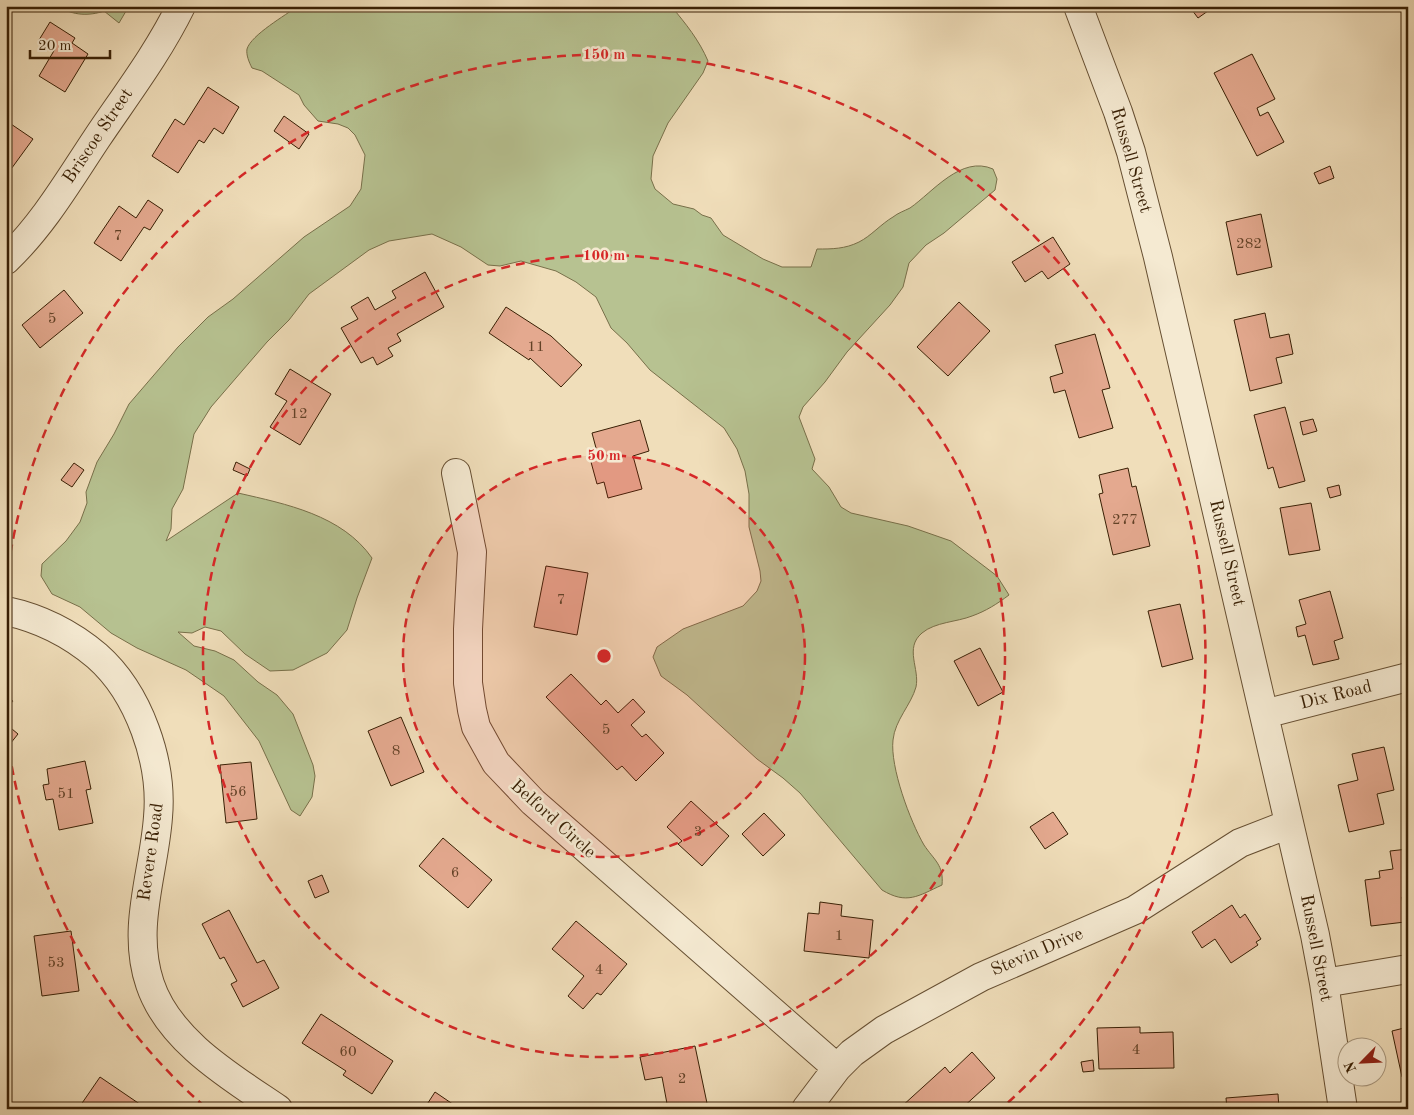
<svg xmlns="http://www.w3.org/2000/svg" width="1414" height="1115" font-family="'Old Standard TT',serif">
	<style>
		.green { fill: #b7c291; stroke: #78704a }
		.building { fill: #e4a98f; stroke: #381f04 }
		.lines { fill: none; stroke-linecap: round; stroke-linejoin: round }
		.minor-casing { stroke: #664f32; stroke-width: 30 }
		.minor { stroke: #f5ead2; stroke-width: 28 }
		.ring { fill: none; stroke: #d62828; stroke-width: 2.5; stroke-dasharray: 9 6 }
		.labels { text-anchor: middle; dominant-baseline: central; stroke-width: 5; stroke-linejoin: round; paint-order: stroke }
		.number-label { font-size: 15px; fill: #634227 }
		.street-label { font-size: 18px; fill: #381f04; stroke: #f5ead2 }
		.centre { fill: #d62828; stroke: #f5ead2; stroke-width: 2.5 }
		.ring-label { font-size: 15px; text-anchor: middle; font-weight: bold; fill: #d62828; stroke: #f5ead2; stroke-width: 5; stroke-linejoin: round; paint-order: stroke }
	</style>
	<rect width="100%" height="100%" fill="#f0deba"/>
	<filter id="stains"><feTurbulence type="fractalNoise" baseFrequency=".004" numOctaves="4"/><feColorMatrix values="0 0 0 0 .2 0 0 0 0 .09 0 0 0 0 .02 0 0 0 .5 -.17"/></filter>
	<radialGradient id="worn" r=".72"><stop offset=".6" stop-color="#630" stop-opacity="0"/><stop offset="1" stop-color="#630" stop-opacity=".3"/></radialGradient>
	<!-- green -->
	<path class="green" d="M59,6H129L119,23L104,11C90,16 72,16 59,6Z
		M298,6H671C686,24 699,40 708,61L703,73L668,123L653,156L651,179L655,189L673,204L694,209L702,215L711,218L723,235L763,259L782,267H811L817,249C832,249 845,249 859,242C871,236 881,224 893,217C898,213 904,211 910,208C933,192 961,155 993,169L997,179L995,190L944,233L926,245L909,263L903,287L890,305L847,352L825,382L803,407L799,417L815,459L812,469L829,487L841,507L851,513L908,526L951,541L997,576L1009,595C997,604 986,611 972,616C957,622 935,622 922,633C904,648 920,669 916,687C911,705 895,720 893,740C890,767 910,821 924,845C934,860 944,865 942,885C918,896 907,905 882,890L800,793L783,778L757,759L687,695L661,676L653,657L657,647L683,629L743,606L757,591L761,581L760,571L749,527V494L745,471L737,449L724,428L650,370L627,343L611,328L596,297L576,282L556,271L521,261L500,266L488,265L461,247L432,234L389,241L369,250L309,294L289,320L267,342L211,407L194,434L183,489L172,509L171,529L166,541L238,493C286,504 342,515 372,558L357,598L347,630L327,653L293,670L270,671L245,654L221,631L205,627L192,633L178,632L194,646L215,651L234,660L258,682L277,695L293,714L313,765L315,776L312,797L300,816L291,810L259,741L224,696L186,670L137,648L111,633L80,607L52,594L41,576L42,564L66,541L80,522L87,503L86,492L97,462L114,434L129,404L178,347L208,317L233,299L304,237L350,206L361,189L365,155L355,135L348,128L338,124L318,121L304,105L299,95L262,71L252,68C249,62 246,55 247,49C251,35 286,15 298,6Z"/>
	<!-- building -->
	<path class="building" d="M1189,6H1215L1198,18Z
		M50,22L75,38L72,43L88,54L65,92L39,76L55,49L39,40Z
		M1252,54L1275,99L1257,108L1260,116L1268,112L1284,142L1257,156L1214,73Z
		M208,87L239,107L223,134L214,128L204,143L199,140L178,173L152,156L175,119L184,125Z
		M284,116L309,134L299,149L274,131Z
		M8,122L33,139L6,176V125Z
		M1330,166L1334,178L1319,184L1314,173Z
		M148,200L163,210L150,230L144,227L121,261L94,243L119,206L136,218Z
		M1261,214L1272,267L1237,275L1226,222Z
		M1053,237L1070,264L1048,279L1042,271L1025,282L1012,262Z
		M425,272L444,307L397,334L401,341L388,348L393,356L377,365L373,357L361,363L341,328L358,319L351,307L368,297L375,310L396,298L392,291Z
		M64,290L83,313L40,348L22,325Z
		M959,302L990,331L948,376L917,347Z
		M506,307L551,336L582,365L561,387L530,358L529,360L489,333Z
		M1265,313L1270,338L1289,334L1293,354L1276,358L1282,383L1250,391L1234,320Z
		M1095,334L1110,388L1102,390L1113,428L1079,438L1065,390L1054,393L1050,377L1063,373L1055,345Z
		M290,369L331,394L300,445L270,427L287,401L275,394Z
		M1285,407L1305,481L1279,488L1273,467L1268,469L1254,415Z
		M1313,419L1317,431L1303,435L1300,422Z
		M640,420L649,451L633,456L642,489L608,498L604,482L597,484L588,451L596,448L592,433Z
		M236,462L250,469L247,476L233,470Z
		M74,463L84,470L72,487L61,480Z
		M1128,468L1132,487L1136,486L1150,546L1113,555L1099,494L1103,493L1099,475Z
		M1339,485L1341,495L1330,498L1327,488Z
		M1311,503L1320,550L1289,555L1280,508Z
		M546,566L588,573L577,635L534,627Z
		M1330,591L1343,638L1334,641L1339,659L1313,665L1305,635L1298,637L1296,627L1306,624L1299,600Z
		M1180,604L1193,659L1162,667L1148,611Z
		M980,648L1003,692L978,706L954,661Z
		M571,674L601,705L606,700L618,713L633,699L645,712L631,725L642,737L646,734L664,753L636,781L622,766L617,770L546,697Z
		M6,695L13,701L6,709Z
		M401,717L424,772L391,786L368,731Z
		M6,724L18,734L6,749Z
		M1384,747L1394,790L1377,794L1384,824L1349,832L1338,785L1358,780L1352,754Z
		M85,761L91,789L86,790L93,823L59,830L53,799L46,800L43,785L49,784L47,769Z
		M251,762L257,819L226,823L220,765Z
		M691,801L729,836L702,866L678,844L682,841L667,827Z
		M1053,812L1068,834L1045,849L1030,827Z
		M764,813L785,835L763,856L742,834Z
		M443,838L492,880L468,908L419,866Z
		M1408,849V896L1402,897L1405,922L1371,926L1365,880L1380,878L1379,871L1393,869L1390,851Z
		M322,875L329,892L315,898L308,881Z
		M820,902L842,905L841,916L873,920L869,958L804,951L808,913L819,914Z
		M1232,905L1240,918L1245,914L1261,939L1256,942L1258,945L1231,963L1215,939L1202,948L1192,932Z
		M229,910L257,963L264,960L279,988L243,1007L231,984L237,981L224,957L220,959L202,924Z
		M576,921L627,964L601,995L597,993L583,1009L568,996L584,976L552,949Z
		M71,931L79,991L42,996L34,936Z
		M321,1014L393,1061L372,1094L343,1075L346,1071L302,1043Z
		M1140,1027V1033L1173,1032L1174,1068L1099,1069L1097,1028Z
		M1408,1027V1076L1402,1077L1392,1031Z
		M695,1046L708,1108L668,1109L662,1077L645,1080L640,1057Z
		M972,1052L995,1078L961,1109H902L901,1107L945,1067L950,1073Z
		M1093,1060L1094,1071L1083,1072L1081,1062Z
		M100,1077L147,1109H78Z
		M435,1092L460,1109H424Z
		M1278,1094L1279,1109H1227L1226,1098Z"/>
	<g class="lines">
		<defs>
			<path id="minor" d="M1078,6L1118,112L1131,152L1158,257L1315,935L1324,983L1343,1109
				M6,260C43,225 69,180 97,138C126,95 158,53 181,6
				M456,473L472,552L468,629V683L472,710L476,727L496,763L533,802L837,1068
				M6,611C39,618 71,634 97,656C139,693 163,762 158,817C154,873 131,928 150,984C169,1041 231,1077 278,1109
				M1264,714L1408,677
				M1324,983L1408,969
				M806,1109L837,1068L852,1053L884,1030L981,977L1135,910L1240,843L1289,824"/>
		</defs>
		<!-- minor casing -->
		<use href="#minor" class="minor-casing"/>
		<!-- minor -->
		<use href="#minor" class="minor"/>
	</g>
	<!-- distance rings -->
	<circle cx="604" cy="656" r="201" fill="#d62828" fill-opacity=".12"/>
	<g class="ring">
		<circle cx="604" cy="656" r="201"/>
		<circle cx="604" cy="656" r="401"/>
		<path d="M205 1107A602 602 0 0 1 6 729M6 583A602 602 0 1 1 1003 1107"/>
	</g>
	<g class="labels">
		<!-- number labels -->
		<g class="number-label">
			<text x="118" y="236">7</text>
			<text x="1249" y="244">282</text>
			<text x="52" y="319">5</text>
			<text x="536" y="347">11</text>
			<text x="299" y="414">12</text>
			<text x="1125" y="520">277</text>
			<text x="561" y="600">7</text>
			<text x="606" y="730">5</text>
			<text x="396" y="751">8</text>
			<text x="238" y="792">56</text>
			<text x="66" y="794">51</text>
			<text x="698" y="832">3</text>
			<text x="455" y="873">6</text>
			<text x="839" y="936">1</text>
			<text x="56" y="963">53</text>
			<text x="599" y="970">4</text>
			<text x="1136" y="1050">4</text>
			<text x="348" y="1052">60</text>
			<text x="682" y="1079">2</text>
		</g>
		<!-- street labels -->
		<g class="street-label">
			<text transform="translate(98 136) rotate(-56)">Briscoe Street</text>
			<text transform="translate(1131 160) rotate(74)">Russell Street</text>
			<text transform="translate(1227 553) rotate(77)">Russell Street</text>
			<text transform="translate(1336 695) rotate(-14)">Dix Road</text>
			<text transform="translate(553 819) rotate(42)">Belford Circle</text>
			<text transform="translate(151 852) rotate(-82)">Revere Road</text>
			<text transform="translate(1316 948) rotate(79)">Russell Street</text>
			<text transform="translate(1037 952) rotate(-23)">Stevin Drive</text>
		</g>
	</g>
	<circle cx="604" cy="656" r="8" class="centre"/>
	<g class="ring-label">
		<text x="604" y="59">150 m</text>
		<text x="604" y="260">100 m</text>
		<text x="604" y="460">50 m</text>
	</g>
	<!-- margin -->
	<rect width="1414" height="1115" fill="none" stroke="#f0deba" stroke-width="25"/>
	<rect x="8" y="8" width="1399" height="1100" fill="none" stroke="#381f04" stroke-width="2.5"/>
	<rect x="12" y="12" width="1389" height="1090" fill="none" stroke="#381f04"/>
	<!-- north arrow -->
	<g transform="translate(1362 1062) rotate(246)"><circle r="24" fill="#f5ead2" stroke="#a99980"/>
	<path d="M0-4L9 19L0 12L-9 19Z" fill="#8f2418"/>
	<text y="-8" font-size="14" font-weight="bold" text-anchor="middle" fill="#381f04">N</text>
	</g>
	<!-- scale -->
	<path d="M30 50v8h80v-8" fill="none" stroke="#381f04" stroke-width="2.5"/>
	<text x="38" y="50" font-size="15" fill="#381f04" stroke="#f5ead2" stroke-width="4" paint-order="stroke">20 m</text>
	<rect width="100%" height="100%" filter="url(#stains)"/>
	<rect width="100%" height="100%" fill="url(#worn)"/>
</svg>
